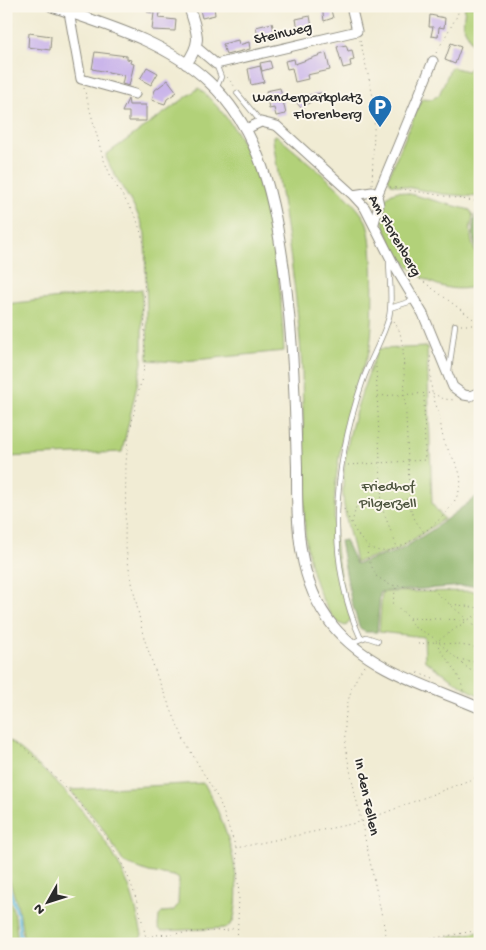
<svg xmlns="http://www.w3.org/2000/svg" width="486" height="950" font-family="'Gochi Hand',sans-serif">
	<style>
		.green { fill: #b2d179; stroke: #6e7e52 }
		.forest { fill: #8db369; stroke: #5c6f4a }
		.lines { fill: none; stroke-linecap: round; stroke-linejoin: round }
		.stream { stroke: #60bedf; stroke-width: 2.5 }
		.building { fill: #cab5ea }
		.service-casing { stroke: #8e8c80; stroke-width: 6 }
		.minor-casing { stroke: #8e8c80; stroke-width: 11 }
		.tertiary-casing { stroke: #8e8c80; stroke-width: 12 }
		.path { stroke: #8e8c80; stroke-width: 1; stroke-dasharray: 1 4; stroke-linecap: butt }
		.service { stroke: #fff; stroke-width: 4.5 }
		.minor { stroke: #fff; stroke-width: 9 }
		.tertiary { stroke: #fff; stroke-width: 10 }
		.labels { text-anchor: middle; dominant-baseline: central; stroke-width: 4; stroke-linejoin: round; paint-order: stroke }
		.street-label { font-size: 15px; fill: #2b2b2b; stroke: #fbf7ec }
		.poi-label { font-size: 15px; fill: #2b2b2b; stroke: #fbf7ec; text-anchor: end }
		.park-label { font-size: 15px; fill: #4d543e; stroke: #fbf7ec }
	</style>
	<rect width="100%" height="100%" fill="#fbf7ec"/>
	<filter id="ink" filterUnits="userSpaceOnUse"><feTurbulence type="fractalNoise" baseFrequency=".02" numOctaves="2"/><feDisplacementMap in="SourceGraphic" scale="10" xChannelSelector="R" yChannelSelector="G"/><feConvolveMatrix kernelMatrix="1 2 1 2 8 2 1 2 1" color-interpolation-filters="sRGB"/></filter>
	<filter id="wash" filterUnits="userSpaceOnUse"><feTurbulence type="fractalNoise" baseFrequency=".0096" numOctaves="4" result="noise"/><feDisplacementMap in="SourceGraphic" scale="20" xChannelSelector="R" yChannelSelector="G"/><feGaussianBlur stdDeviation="1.12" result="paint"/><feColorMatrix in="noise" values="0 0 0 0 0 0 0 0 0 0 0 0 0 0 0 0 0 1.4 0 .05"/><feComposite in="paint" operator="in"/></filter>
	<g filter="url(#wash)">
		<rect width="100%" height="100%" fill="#f1ecd4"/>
		<!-- green -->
		<path class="green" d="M465,6H480V197L442,194L391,184L388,178L422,98L432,99L439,95L451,67L467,71L471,67L476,52L463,25Z
			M199,88C216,104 231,121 242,142C274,198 281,287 284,351L175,362L148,360L145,234C138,206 117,184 106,157L107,154Z
			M276,135C298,155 353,196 366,221C375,239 374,332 369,352C366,362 361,371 358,381C348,413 339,447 336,481C331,528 337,574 351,619L346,626C327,623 312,575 309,558C303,533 304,505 304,479C303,443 303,406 302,369C298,293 284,216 273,140V136Z
			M399,191L470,210L473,216L470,230L472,243L480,265V285C409,311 353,197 399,191Z
			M142,289V363L122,452L6,457V304Z
			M427,347L432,504L444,519L399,549L356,562C352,541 344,517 343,494C342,445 360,395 378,349Z
			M480,591V696L467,689L425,661L424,637L379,632L382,592Z
			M6,738C51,774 98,820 123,873C133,893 137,914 142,935L137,944H24L20,914L6,869Z
			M204,783C226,824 245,876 233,922L226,928L161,931L158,927L159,916L163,912L173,911L178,905L179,879L174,876L149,872L124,863L100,825L70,790Z
			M6,888L15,916L18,944H6Z
			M480,932V944H412Z"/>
		<!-- forest -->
		<path class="forest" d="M480,207V259C472,241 469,224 480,207Z
			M480,494V585L380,592L377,632H365L360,629L351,600L340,541L345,540L356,564L399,551L432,530Z"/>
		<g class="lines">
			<!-- stream -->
			<path class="stream" d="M6,879L18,915L21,944"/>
		</g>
		<g id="blocks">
			<!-- building -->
			<path class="building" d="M148,6L161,7L159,18L176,20L175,31L152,30L154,13L147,12Z
				M199,6H214L215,15L202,18Z
				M322,6H330L333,18L324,21Z
				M430,15L445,18L444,28L439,27L438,37L431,36L433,27H429Z
				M310,16L312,27L298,30L296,19Z
				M272,23L276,38L257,43L255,37L258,36L256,27Z
				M29,33L51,36L50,50L28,47Z
				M238,40L239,45L249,42L250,49L226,55L223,44Z
				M451,43L461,47L455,64L445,60Z
				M346,45L348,51L352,50L354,60L350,61L351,66L343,68L337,47Z
				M95,52L127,56V59L131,60L130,63L134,64L129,86L122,84L124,75L92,69Z
				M326,53L330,70L307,75L308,79L295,82L292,68L287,69L285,61L294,59L295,64Z
				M270,61L272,68L262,71L260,63Z
				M260,66L264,82L251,85L248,69Z
				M147,67L158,73L151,85L140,79Z
				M168,80L177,92L167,99L165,104L152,100L155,90Z
				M280,88L286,114L276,116L274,108L269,109L266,91Z
				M321,93L302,109L296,102L301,97Z
				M128,99L129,105H146V121H129V112H122Z"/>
		</g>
	</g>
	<g filter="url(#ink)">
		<use href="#blocks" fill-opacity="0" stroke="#8e8c80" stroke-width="1"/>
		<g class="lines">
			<defs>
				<path id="service" d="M216,64L221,77L216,89
					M237,93L261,122
					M390,308L415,300
					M449,371L455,325
					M361,639C324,558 334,466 362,383C369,361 383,339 389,317C393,299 389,278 389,260
					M354,646L356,641L366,637L378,641"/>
				<path id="minor" d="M69,12L81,79L135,94
					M196,47L216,64L357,31L351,6
					M246,129L261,122L277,126L353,195L365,208L396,269L423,314L453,387L464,395L470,396L480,392
					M353,195L372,192L377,196L433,61
					M374,223L379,205L377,196"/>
				<path id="tertiary" d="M51,6C106,25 165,41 208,81C262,131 274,200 284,270C293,336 295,401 297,467C297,523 296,580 333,626C369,670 429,686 480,708
					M186,64C204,40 196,32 189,6"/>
			</defs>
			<!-- service casing -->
			<use href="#service" class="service-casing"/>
			<!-- minor casing -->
			<use href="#minor" class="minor-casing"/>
			<!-- tertiary casing -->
			<use href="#tertiary" class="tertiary-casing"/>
			<!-- path -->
			<path class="path" d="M360,40L375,105L372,184
				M436,53L457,16L460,6
				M227,77L235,87
				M84,88L103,158L112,179L136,217L144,243L145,364L128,439L126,463L125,542L129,568L143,635L158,679L184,740L219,800L236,848
				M390,187L480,202
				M408,270L480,324
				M394,321L400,332L403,349L410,507L415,520L424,532
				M461,325H480
				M376,367L382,508L397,547
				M378,396L432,393L444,399L455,400
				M348,465L425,460L424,393
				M344,509C355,531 367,561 397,548C421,538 467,504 460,475C457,461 446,450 443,437C441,431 441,424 440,418C438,409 434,401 432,392C430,380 431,367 430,354
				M352,523L357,503L409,499
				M368,548L367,556L376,576L390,585L432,589L468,620L436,642C444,658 461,674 463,691
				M396,588L392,605L405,613L414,627L430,635L470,670L480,672
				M451,604L480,608
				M409,618L468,620L480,613
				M469,621L480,633
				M439,642L480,648
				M418,644L435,642
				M458,659L480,663
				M364,666C346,692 344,716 345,747L388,944
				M418,673L433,679
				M6,734C51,768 102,821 126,872C136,894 141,916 146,938
				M140,944L146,938L155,935L230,930L236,927
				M237,944L239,897L236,848L361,822L480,776
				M401,944L480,930"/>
			<!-- service -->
			<use href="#service" class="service"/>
			<!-- minor -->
			<use href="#minor" class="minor"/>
			<!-- tertiary -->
			<use href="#tertiary" class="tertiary"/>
		</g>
	</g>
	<!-- icons -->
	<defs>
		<symbol id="parking-pin" viewBox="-11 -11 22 30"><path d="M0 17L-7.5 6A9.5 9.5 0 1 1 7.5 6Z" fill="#1f6fb2" stroke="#fbf7ec"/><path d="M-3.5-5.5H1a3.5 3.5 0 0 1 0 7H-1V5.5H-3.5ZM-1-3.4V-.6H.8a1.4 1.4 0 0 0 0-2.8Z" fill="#fff"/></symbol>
	</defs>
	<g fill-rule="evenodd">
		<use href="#parking-pin" x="366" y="93" width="28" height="38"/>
	</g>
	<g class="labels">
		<!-- street labels -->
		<g class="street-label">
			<text transform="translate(283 34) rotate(-13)">Steinweg</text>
			<text transform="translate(394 236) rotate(60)">Am Florenberg</text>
			<text transform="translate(366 797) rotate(78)">In den Fellen</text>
		</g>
		<!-- poi labels -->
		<g class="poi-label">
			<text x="362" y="98">Wanderparkplatz<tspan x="362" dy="17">Florenberg</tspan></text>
		</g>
		<!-- park labels -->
		<g class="park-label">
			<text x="388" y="487">Friedhof<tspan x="388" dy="17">Pilgerzell</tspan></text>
		</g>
	</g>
	<!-- margin -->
	<rect width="486" height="950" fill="none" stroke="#fbf7ec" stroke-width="25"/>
	<!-- north arrow -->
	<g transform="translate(48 902) rotate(231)" stroke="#fbf7ec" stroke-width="4" paint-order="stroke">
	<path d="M0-4L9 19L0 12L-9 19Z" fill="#2b2b2b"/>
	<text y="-8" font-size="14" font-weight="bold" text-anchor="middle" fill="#2b2b2b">N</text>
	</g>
</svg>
